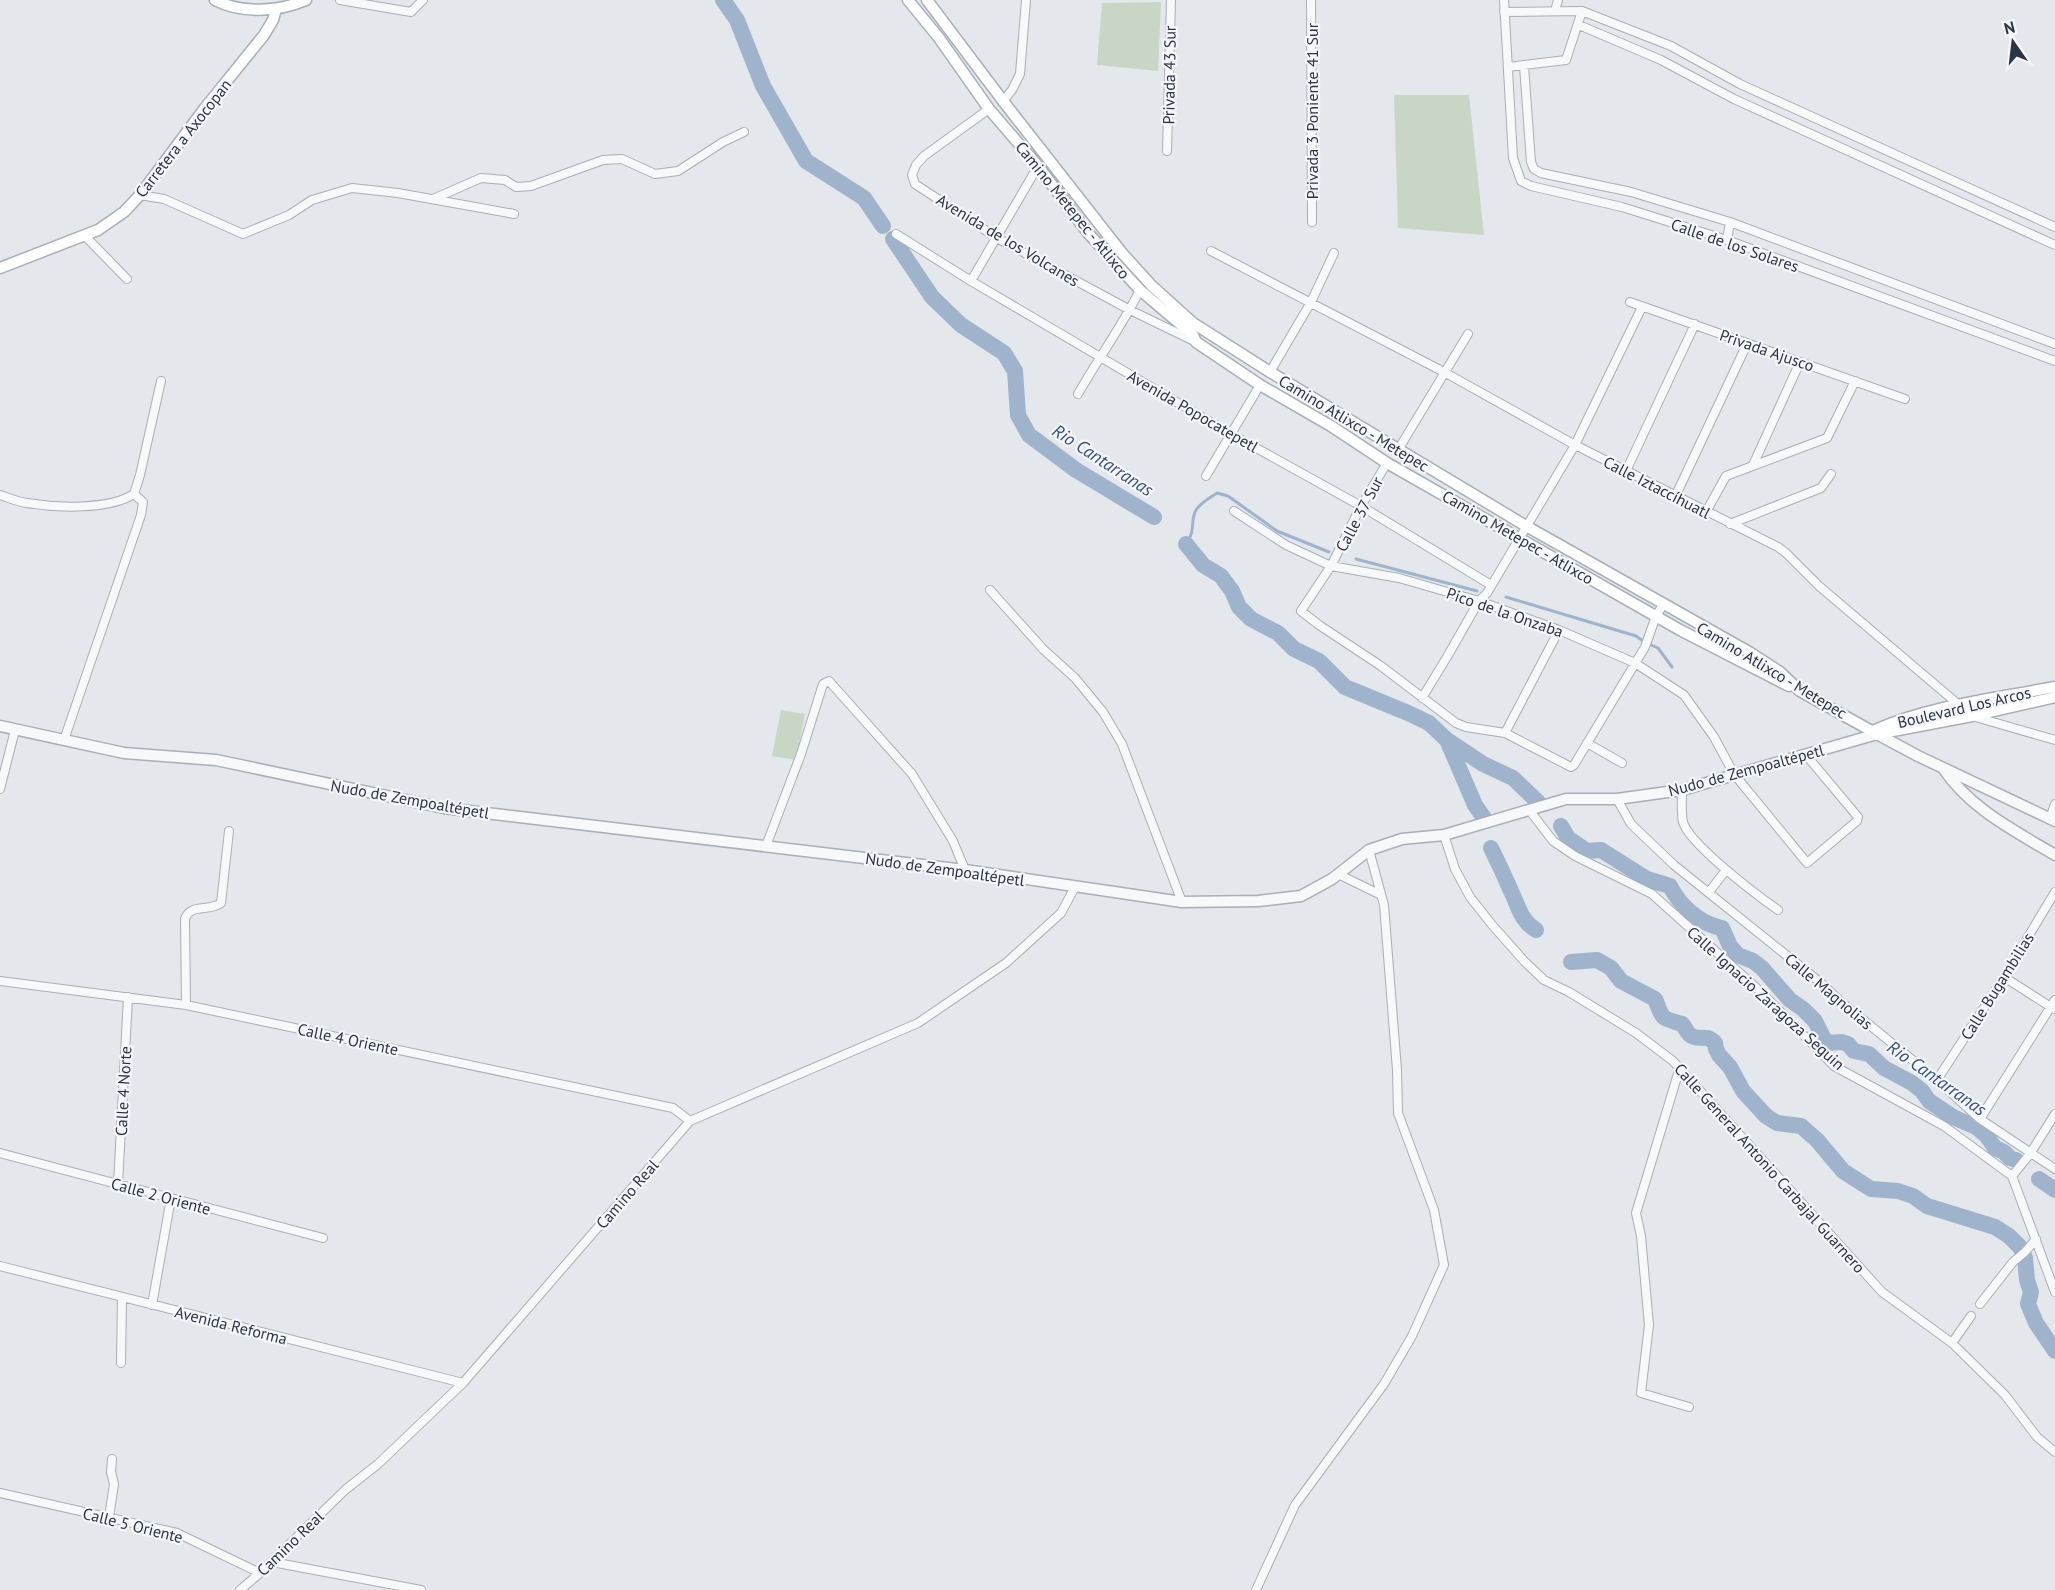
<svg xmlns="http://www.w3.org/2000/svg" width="2055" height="1590" font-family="'PT Sans',sans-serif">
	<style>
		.green { fill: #c9d6c5 }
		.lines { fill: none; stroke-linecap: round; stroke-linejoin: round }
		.stream { stroke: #9fb4cc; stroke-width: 3 }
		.river { stroke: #9fb4cc; stroke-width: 16 }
		.minor-casing { stroke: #a9aeb7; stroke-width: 10 }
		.tertiary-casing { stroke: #a9aeb7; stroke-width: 13 }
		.secondary-casing { stroke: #a9aeb7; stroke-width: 13 }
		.minor { stroke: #f7f8fa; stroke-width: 8 }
		.tertiary { stroke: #f7f8fa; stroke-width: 10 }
		.secondary { stroke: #fff; stroke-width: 10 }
		.labels { text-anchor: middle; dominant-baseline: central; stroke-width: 4.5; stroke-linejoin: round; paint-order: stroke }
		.street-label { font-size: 16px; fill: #2b3445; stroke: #f4f6f9 }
		.water-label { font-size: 18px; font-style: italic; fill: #34527a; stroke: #f4f6f9 }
	</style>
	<rect width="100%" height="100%" fill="#e4e7ec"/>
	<!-- green -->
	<path class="green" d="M1161,2L1158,71L1097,65L1102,3Z
		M1394,95H1469L1484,235L1398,228Z
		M781,710L805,714L796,760L772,756Z"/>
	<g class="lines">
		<!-- stream -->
		<path class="stream" d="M1186,544C1196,530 1190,525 1195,512C1199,503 1210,498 1217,493L1228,496L1277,531L1329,552
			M1356,559L1477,591
			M1506,597L1636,636L1643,641
			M1649,644L1658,648L1672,667"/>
		<!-- river -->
		<path class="river" d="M723,0L737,20L763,86L806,161L864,198L883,226
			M893,239L932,297L961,325L1004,353L1015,371L1018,415L1029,435L1076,470L1154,517
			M1186,544L1203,565L1221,576L1232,591L1239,607L1251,619L1278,633L1294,649L1319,661L1345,687L1408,713L1429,723L1447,740L1475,805L1484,818
			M1447,740L1483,764L1513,778L1538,802
			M1561,826L1568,838L1587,851L1601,850L1647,879L1670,886C1680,906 1700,924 1722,928L1730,946L1738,955L1753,961L1762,968L1790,1000L1803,1009L1815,1021L1824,1039L1828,1043L1842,1042L1848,1044L1854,1051L1869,1054L1884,1068L1912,1083L1922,1091L1929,1101L1953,1117L1976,1127L1986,1135L1995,1148L2004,1152L2010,1158L2016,1160
			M1491,848C1498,862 1505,877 1511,891C1519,907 1520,920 1536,930
			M1571,962L1597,960L1611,968L1621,981L1655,999C1664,1020 1659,1017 1682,1024C1686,1028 1687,1034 1692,1036C1700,1041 1705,1033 1715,1043L1716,1049L1719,1055L1730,1067L1743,1091L1766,1116L1777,1123L1801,1126L1817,1140L1843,1171L1871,1189L1898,1191L1913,1196L1927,1206L1995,1227L2009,1236L2020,1247L2025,1258L2027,1280L2031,1292L2028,1304L2036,1323L2055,1351
			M2039,1179L2055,1190"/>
		<defs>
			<path id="minor" d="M340,0L411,12L423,0
				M1311,0L1312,222
				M1504,0L1513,158L1521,181L1531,186L1622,207L1727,240L2055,361
				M1555,11L1558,0
				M1504,12L1582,11L1671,46L1740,84L2055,227
				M1579,25L1661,60L1734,99L2055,245
				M1524,66L1531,162L1534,169L1541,173L1631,192L1730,222L2055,344
				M1508,67L1566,60L1582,11
				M1003,101L1012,90L1020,74L1026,0
				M989,109L924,156L916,165L912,175L915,184L997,238L1130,310L1196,342
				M1167,151L1171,0
				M140,195L164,199L243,234L289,215L312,200L352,188L398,193L514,214
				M433,199L481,178L505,180L516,187L531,186L603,160L622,159L655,174L678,171L723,142L744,132
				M896,234L971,281L1231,434L1361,506L1491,585
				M84,235L127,279
				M1727,240L1730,222
				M1211,251L1444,372L1575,445L1778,547L1786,553L1819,586L1972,716L2055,740
				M971,281L1038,166
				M1630,302L1905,399
				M1270,372L1311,302L1334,253
				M1078,394C1098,359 1122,326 1140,290
				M1398,450L1468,334
				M1387,463L1361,506L1331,566L1301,611L1319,625L1381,666L1456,723L1466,727L1505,733L1571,767L1574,765L1645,647L1656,616L1663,605
				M1753,465L1800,362
				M1626,471L1695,324
				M1206,476L1260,385
				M0,495C9,498 18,502 27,503C57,508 109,510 134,494L140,475L161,381
				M1675,497L1747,344
				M1234,511L1286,545L1331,566L1399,578L1479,601L1559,630L1635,663L1684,695L1714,737L1734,774L1807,863L1857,821L1858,817L1806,755
				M1706,512L1726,476L1827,438L1855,381
				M1730,524L1821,488L1831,474
				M990,590L1044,650L1075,678L1103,712L1122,744L1182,902
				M1422,698L1447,657L1479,601L1487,593L1575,445L1642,307
				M1505,733L1559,630
				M64,740L141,515L143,502L134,494
				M1587,743L1622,763
				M0,789L15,730
				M1682,790C1682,800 1681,813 1683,822C1689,844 1758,896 1778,910
				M1617,799L1631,824L1674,865L1821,983L1839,1000L1937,1080L1980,1119L2055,1169
				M1530,811L1553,841L1575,856L1652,894L1762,993L1834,1066L1944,1126L2012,1176
				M2050,819L2055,804
				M1444,835L1455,869L1470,897L1493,926L1525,962L1544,980L1569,992L1636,1033L1673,1061L1882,1292L1952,1343L2005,1395L2037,1437L2055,1452
				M766,846L801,754L823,684L829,681L912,774L953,841L965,870
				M1338,874L1381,895
				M1709,892L1726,870
				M2004,977L2054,1009
				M0,981L186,1005L673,1108L690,1121
				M186,1005L185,919C190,903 209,912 221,903L229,831
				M1680,1067L1636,1213L1641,1236L1649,1325L1641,1393L1689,1407
				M1937,1080L2004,977L2055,892
				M2055,1114L2030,1154L2012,1176L2055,1292
				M1980,1119L2055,1000
				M0,1153L323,1238
				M118,1184L128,997
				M0,1266L463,1383
				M1980,1304L2013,1262L2025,1252L2036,1239
				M152,1305L171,1198
				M1952,1343L1971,1316
				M121,1363L122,1297
				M0,1493L177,1533L260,1573
				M109,1517L114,1484L111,1472L112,1459
				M272,1562L421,1590
				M240,1590L260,1573L345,1490L378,1464L463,1383L690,1121L918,1023L1006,963L1061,913L1075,887
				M1256,1590L1295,1505L1384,1384L1412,1336L1444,1265L1434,1210L1398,1113L1397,1070L1384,905L1369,850"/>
			<path id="tertiary" d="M0,726L124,753L216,760L444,808L965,870L1182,902L1258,901L1301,896L1332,879L1369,850L1402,839L1444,835L1566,799H1617L1682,790L1877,734L1918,756L2055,821
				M1943,768C1969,808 2015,831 2055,855"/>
			<path id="secondary" d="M215,0C242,14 278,12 306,0
				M908,0L939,38L989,109L1038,166L1088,233L1140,290L1193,335L1196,342L1260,385L1331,426L1387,463L1680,630L1789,686
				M927,0L1003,101L1122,253L1152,286L1193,323L1270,372L1526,526L1749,652L1780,672L1800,691L1877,734L1972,716L2055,697
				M0,268L98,230L124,212L140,195L205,108L264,35L273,20L276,9
				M1873,731C1926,706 1997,698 2055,687"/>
		</defs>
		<!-- minor casing -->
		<use href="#minor" class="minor-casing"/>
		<!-- tertiary casing -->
		<use href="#tertiary" class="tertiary-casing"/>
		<!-- secondary casing -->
		<use href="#secondary" class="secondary-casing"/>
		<!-- minor -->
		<use href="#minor" class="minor"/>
		<!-- tertiary -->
		<use href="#tertiary" class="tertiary"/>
		<!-- secondary -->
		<use href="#secondary" class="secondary"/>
	</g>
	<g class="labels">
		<!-- street labels -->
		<g class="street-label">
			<text transform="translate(1169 75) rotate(-89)">Privada 43 Sur</text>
			<text transform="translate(1312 111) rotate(-90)">Privada 3 Poniente 41 Sur</text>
			<text transform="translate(183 138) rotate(-52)">Carretera a Axocopan</text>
			<text transform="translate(1073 210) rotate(51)">Camino Metepec - Atlixco</text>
			<text transform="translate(1008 240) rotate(31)">Avenida de los Volcanes</text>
			<text transform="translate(1735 245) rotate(19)">Calle de los Solares</text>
			<text transform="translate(1767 350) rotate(19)">Privada Ajusco</text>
			<text transform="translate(1193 411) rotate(30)">Avenida Popocatepetl</text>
			<text transform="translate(1354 423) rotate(31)">Camino Atlixco - Metepec</text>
			<text transform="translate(1657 487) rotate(27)">Calle Iztaccíhuatl</text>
			<text transform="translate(1359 514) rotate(-62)">Calle 37 Sur</text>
			<text transform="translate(1518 537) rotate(30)">Camino Metepec - Atlixco</text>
			<text transform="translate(1505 612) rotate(19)">Pico de la Onzaba</text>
			<text transform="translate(1772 670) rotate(31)">Camino Atlixco - Metepec</text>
			<text transform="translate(1964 707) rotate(-13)">Boulevard Los Arcos</text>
			<text transform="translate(1746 770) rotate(-15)">Nudo de Zempoaltépetl</text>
			<text transform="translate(410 799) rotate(10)">Nudo de Zempoaltépetl</text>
			<text transform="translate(945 869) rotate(8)">Nudo de Zempoaltépetl</text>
			<text transform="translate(1997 986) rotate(-58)">Calle Bugambilias</text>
			<text transform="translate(1829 991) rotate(40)">Calle Magnolias</text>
			<text transform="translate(1766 998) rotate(42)">Calle Ignacio Zaragoza Seguin</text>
			<text transform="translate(348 1039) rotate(12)">Calle 4 Oriente</text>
			<text transform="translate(123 1091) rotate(-87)">Calle 4 Norte</text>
			<text transform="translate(1770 1168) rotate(48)">Calle General Antonio Carbajal Guarnero</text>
			<text transform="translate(627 1194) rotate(-49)">Camino Real</text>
			<text transform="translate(161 1196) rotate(15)">Calle 2 Oriente</text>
			<text transform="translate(231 1325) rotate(14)">Avenida Reforma</text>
			<text transform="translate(133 1525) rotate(14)">Calle 5 Oriente</text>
			<text transform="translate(290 1543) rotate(-44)">Camino Real</text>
		</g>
		<!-- water labels -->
		<g class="water-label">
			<text transform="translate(1103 460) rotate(33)">Rio Cantarranas</text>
			<text transform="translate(1937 1078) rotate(35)">Rio Cantarranas</text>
		</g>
	</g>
	<!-- north arrow -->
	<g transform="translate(2013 42) rotate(346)" stroke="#f4f6f9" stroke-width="4.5" paint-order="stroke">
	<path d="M0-4.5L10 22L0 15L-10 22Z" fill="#2b3445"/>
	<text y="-9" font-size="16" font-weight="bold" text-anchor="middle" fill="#2b3445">N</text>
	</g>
</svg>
